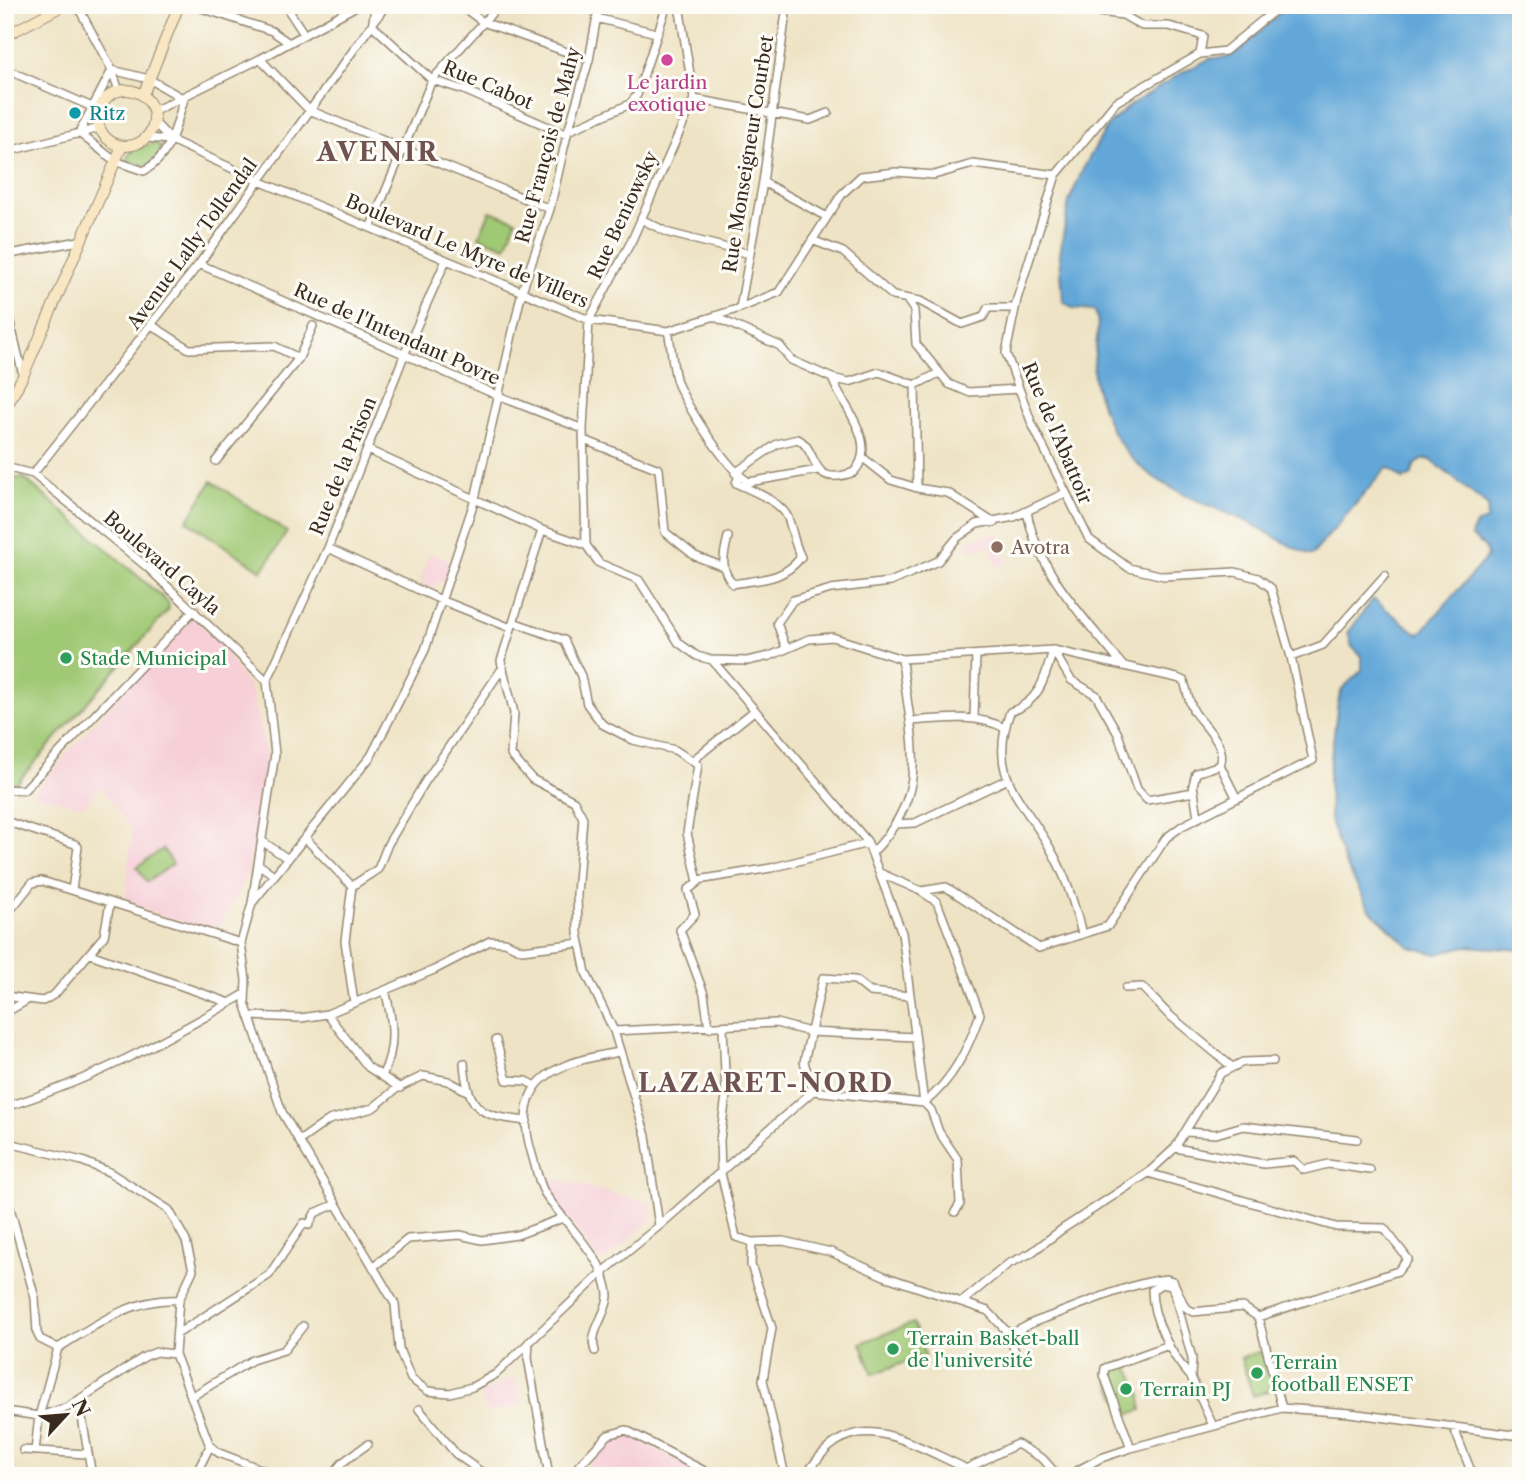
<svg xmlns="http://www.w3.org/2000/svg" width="1526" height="1481" font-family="'Libre Caslon Text',serif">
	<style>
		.built { fill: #f6cfd7 }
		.green { fill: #a0c975; stroke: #6e7a4a; stroke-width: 2 }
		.water { fill: #62a7d8; stroke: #4e687b; stroke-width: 2 }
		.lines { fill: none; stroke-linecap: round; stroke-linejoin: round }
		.street-casing { stroke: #948671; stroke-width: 10 }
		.secondary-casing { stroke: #948671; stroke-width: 12 }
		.street { stroke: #fff; stroke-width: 7 }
		.secondary { stroke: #f9e7c3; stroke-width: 10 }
		.hotel-dot { fill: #d1479c; stroke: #fdfcf7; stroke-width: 2.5 }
		.culture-dot { fill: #0f9aa8; stroke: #fdfcf7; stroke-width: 2.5 }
		.education-dot { fill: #8d6e63; stroke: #fdfcf7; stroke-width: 2.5 }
		.leisure-dot { fill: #2e9e5b; stroke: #fdfcf7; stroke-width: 2.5 }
		.labels { text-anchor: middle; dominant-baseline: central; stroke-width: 6; stroke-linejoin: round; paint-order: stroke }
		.hotel-label { font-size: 19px; fill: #b23c85; stroke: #fdfcf7 }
		.street-label { font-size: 19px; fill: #3b2a1e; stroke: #fdfcf7 }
		.culture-label { font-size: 19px; fill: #0d838f; stroke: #fdfcf7; text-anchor: start }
		.education-label { font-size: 19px; fill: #785e54; stroke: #fdfcf7; text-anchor: start }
		.leisure-label { font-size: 19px; fill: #27864d; stroke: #fdfcf7; text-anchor: start }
		.district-label { font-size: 26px; font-weight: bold; letter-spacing: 2px; fill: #6f5351; stroke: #fdfcf7 }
	</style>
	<rect width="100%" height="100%" fill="#fdfcf7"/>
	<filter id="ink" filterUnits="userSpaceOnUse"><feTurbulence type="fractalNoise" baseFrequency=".0143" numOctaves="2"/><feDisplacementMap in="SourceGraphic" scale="14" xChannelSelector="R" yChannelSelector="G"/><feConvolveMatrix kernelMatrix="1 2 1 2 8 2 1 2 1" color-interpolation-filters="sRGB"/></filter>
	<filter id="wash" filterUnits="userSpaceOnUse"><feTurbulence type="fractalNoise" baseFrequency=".00686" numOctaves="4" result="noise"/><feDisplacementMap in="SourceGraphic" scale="28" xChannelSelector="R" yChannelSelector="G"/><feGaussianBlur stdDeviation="1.57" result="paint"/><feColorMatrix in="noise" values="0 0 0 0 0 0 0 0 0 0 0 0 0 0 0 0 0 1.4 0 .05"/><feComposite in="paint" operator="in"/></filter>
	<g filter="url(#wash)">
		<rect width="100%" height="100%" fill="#eee3c4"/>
		<!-- built -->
		<path class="built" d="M999,532L1007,564L995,566L990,545L970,550L967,540Z
			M429,553L449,560L451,565L444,584L437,581L435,588L420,583Z
			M189,615L218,640L252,692L267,758L248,874L215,934L125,903L132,830L100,786L84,806L32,794Z
			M543,1176L652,1203L650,1221L603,1262L593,1254L545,1185Z
			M514,1377L523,1405L487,1413L481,1393Z
			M627,1434L706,1476H581L596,1454L610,1441Z"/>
		<!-- green -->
		<path class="green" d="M154,143L162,147C155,167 144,168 126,160L132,149Z
			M490,211L516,220L506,247L479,237Z
			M24,478L168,602L169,609L15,785L5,776V479Z
			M212,481L287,532L262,571L187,521Z
			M163,849L173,864L147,882L137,867Z
			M913,1323L925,1355L873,1374L861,1343Z
			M1261,1351L1274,1389L1253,1396L1241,1358Z
			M1121,1363L1128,1365L1141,1394L1142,1410L1126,1415L1110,1384L1108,1373Z"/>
		<!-- water -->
		<path class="water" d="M1288,5H1521V950L1465,946L1437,954L1410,947L1370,910L1344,861L1330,820L1329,774L1338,702L1342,689L1362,670V656L1352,647L1348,633L1373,599L1419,635L1487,557L1485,547L1471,536L1476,524L1487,520L1488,506L1431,460C1421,457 1412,465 1412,475L1403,479L1387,467L1312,555C1288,548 1271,533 1250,523C1187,494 1128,482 1103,409C1100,399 1095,388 1094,378C1091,357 1104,325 1094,310L1073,308L1063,301L1060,254L1069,201L1084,167L1108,125L1129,106L1181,73L1211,58H1227L1240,50Z"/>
	</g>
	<g filter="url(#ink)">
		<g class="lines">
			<defs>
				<path id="street" d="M77,5L112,70L119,91
					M192,5L272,31L289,43
					M285,5L304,34
					M460,5L483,22L589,60
					M1086,5L1099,12L1123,15L1142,26H1169L1203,36L1200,54
					M596,18L656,33
					M373,22L375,5
					M372,25L432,80L464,90L567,135
					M260,59L309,110L550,209
					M5,69L99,110
					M112,70L149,79L184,99C175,127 172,155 144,171L115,161L79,133Z
					M694,99L810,120L828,113
					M154,111L260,59L358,5
					M154,122L171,140L259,181L589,320L668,331L740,308L779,292L842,194L861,176L896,172L934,175L973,164L1056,175
					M568,131L630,104L637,95L667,5
					M147,138L170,140
					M5,152L100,128
					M763,182L827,217
					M641,219L669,233L750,254
					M371,226L432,80L499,5
					M812,240L843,252L893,296L920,301L962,324L983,317L988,308H1015
					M5,255L79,241
					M199,264L501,397L583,429
					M907,300L914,310L916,344L949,384L968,392L1019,389
					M5,301L23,375
					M740,308L763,182L787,5
					M715,317L780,346L791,360L832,378L849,382L879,372L915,385L917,488L948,493L994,523
					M153,326L189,349L274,346L299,358
					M668,331C672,347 672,370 678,385C689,409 727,470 749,482L818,470
					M915,385L939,373
					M584,440L659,469L665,532L695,556L724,567
					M368,450L542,530L586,545
					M862,457L891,480L917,488
					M216,461L299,358L313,326
					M5,467L33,474L147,567L267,681
					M735,473L777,444L798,439C820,451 808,489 854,472C880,443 842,406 832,378
					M33,474L199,264L386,5
					M1027,511C1037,572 1085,618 1123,666
					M542,530L501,661L514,713L511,755L532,779L574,801L583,818L577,894L578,933L586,973L614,1031L646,1136L659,1226
					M728,537C724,554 719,569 733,584C760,579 783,581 801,557C794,544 793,531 788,518C781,501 752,491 736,483L739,476
					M328,548L441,600L511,628
					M513,622L564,640L581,676L587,704L602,724L633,740L675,750L698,765L687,833L698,882L688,890L695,914L680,930L704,994L709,1028
					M786,648L777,623L793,600L831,589L890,582L938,561L957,538L977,524L1014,517L1065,493
					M1053,650C1045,678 1040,702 1010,712C987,777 1022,798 1050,848C1066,876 1074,903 1082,934
					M1053,650L1071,680L1096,695L1118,734L1137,789L1147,800L1194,792
					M1291,657L1323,645L1385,575
					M712,660L747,661L770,656L809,639L832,637L902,659L1053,650L1177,678L1184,681C1187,690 1189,705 1195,713C1204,726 1228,746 1220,765L1236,797
					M267,681L275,754L252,903L241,943L246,980L245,1003L282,1112L395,1304L399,1349L411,1379L428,1391L450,1393L472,1387L496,1374L603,1272L659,1226L813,1091L924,1103L902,933L867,841L712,660L697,656L679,643L639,580L599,563L586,545L583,429L589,320L632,240L694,99L679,5
					M267,681L328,548L405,353L446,260
					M974,718L976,655
					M910,721C943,719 975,713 1005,728
					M692,761L755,710
					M5,789L24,790L194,610
					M1198,817L1193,785L1196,773L1220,765
					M5,821L75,844L78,847L72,890
					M895,824L915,823L1008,779
					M305,838L352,886L378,869L388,844L425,782L501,670
					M262,841L288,859
					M872,853C935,789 909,736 902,659
					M258,864L274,875
					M880,873L921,891L937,902L980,1014C968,1049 953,1080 924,1103L931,1110L939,1132L958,1160L960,1204L955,1212
					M698,880L771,868L868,843
					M352,886L345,941L354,1003
					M921,891L946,887L1039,948L1108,926L1166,838L1182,826L1313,760L1291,657L1271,588L1258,578L1235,572L1164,576L1129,568L1089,539L1032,424L1006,353L1017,299L1056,175L1116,102L1200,54L1225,51L1281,5
					M252,903L371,756L425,650L475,499L522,291L550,209L567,135L589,60L599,5
					M5,917L32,883L42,881L241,943
					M90,954L230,1003
					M1126,988L1142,987L1168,1014L1231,1066
					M5,996L43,1001L55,994L104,936L110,903
					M5,1013L26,1001
					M327,1014L368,1067L400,1088
					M249,1016L301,1018L327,1014L434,970L490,941L505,942L522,950L580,943
					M723,1027L726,1096L720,1140L721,1173L736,1237L752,1242L751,1265L772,1328L763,1380L785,1476
					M614,1031L776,1023L810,1032L915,1037
					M496,1040L507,1080L526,1081L536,1086
					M464,1063C468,1113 482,1116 527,1121
					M382,1076C397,1047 393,1021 385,990
					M813,1091L804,1062L823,978L855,980L870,992L910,996
					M5,1107C91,1081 168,1039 245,994
					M1186,1132L1216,1134L1243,1126L1357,1139
					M299,1141L329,1120L373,1108L396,1089L423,1076L448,1081L469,1092
					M5,1148L13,1144L82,1161L109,1172L169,1210L186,1241L193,1270L179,1300L175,1354L156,1352L144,1357L68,1407L39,1416L5,1411
					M1175,1148L1264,1164L1294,1161L1304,1170L1328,1164L1370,1170
					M1148,1173L1336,1227L1384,1228L1408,1259L1398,1271L1258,1317L1282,1408
					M5,1190L35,1298L37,1333L40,1339L58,1348
					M752,1242L783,1241L831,1252L884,1276L988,1311L1008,1333C1021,1332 1025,1325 1037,1321C1075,1308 1128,1283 1166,1279L1173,1281L1185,1307L1193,1312L1243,1307L1258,1317
					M373,1267L408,1239L460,1235L482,1240L517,1235L563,1218
					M963,1301L1008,1264L1031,1253L1061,1230L1148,1173L1175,1148L1221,1073L1243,1062L1273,1061
					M1008,1333L1017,1357
					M177,1334L269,1275L304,1223L309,1225L315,1213L336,1204
					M529,1342L528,1358L549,1476
					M595,1351C588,1332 607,1315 608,1296C608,1290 605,1280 603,1275C598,1255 557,1213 544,1192C538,1180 535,1164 531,1151C510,1077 558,1062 620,1052
					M175,1354L210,1446L219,1453L279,1476
					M1191,1377C1172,1357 1152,1319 1152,1290L1161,1284L1172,1286L1175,1296L1192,1358L1191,1377L1213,1426
					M191,1397L252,1360L284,1350L303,1326
					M79,1400L92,1476
					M419,1409L456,1454L487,1476
					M1453,1426L1473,1476
					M1131,1448L1104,1375L1105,1368L1169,1345
					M23,1450L86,1454
					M35,1451L39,1416L58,1348C95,1325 134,1297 179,1300
					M961,1466L966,1469L1017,1444L1043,1459L1058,1476
					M195,1476L210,1446
					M331,1476L343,1462L368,1444
					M569,1476L608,1435L626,1430L714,1476
					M806,1476C849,1402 901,1439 961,1466L964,1476
					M1067,1476L1101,1458L1131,1448L1282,1408L1350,1413L1521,1436"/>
				<path id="secondary" d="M5,36L64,5
					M98 118a28 28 0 1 1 56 0a28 28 0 1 1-56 0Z
					M143,95L179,5
					M5,410L23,376L122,146"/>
			</defs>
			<!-- street casing -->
			<use href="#street" class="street-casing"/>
			<!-- secondary casing -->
			<use href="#secondary" class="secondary-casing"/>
			<!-- street -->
			<use href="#street" class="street"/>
			<!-- secondary -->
			<use href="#secondary" class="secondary"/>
		</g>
	</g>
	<!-- markers -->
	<circle class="hotel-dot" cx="667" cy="60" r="7"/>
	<circle class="culture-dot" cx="75" cy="113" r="7"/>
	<circle class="education-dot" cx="997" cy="547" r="7"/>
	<g class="leisure-dot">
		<circle cx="66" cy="658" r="7"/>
		<circle cx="893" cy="1349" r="7"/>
		<circle cx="1257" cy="1373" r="7"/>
		<circle cx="1126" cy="1389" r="7"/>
	</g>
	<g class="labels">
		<!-- hotel labels -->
		<g class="hotel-label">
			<text x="667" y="82">Le jardin<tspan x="667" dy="22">exotique</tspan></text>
		</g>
		<!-- street labels -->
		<g class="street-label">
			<text transform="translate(488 85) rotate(23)">Rue Cabot</text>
			<text transform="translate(548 145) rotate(-75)">Rue François de Mahy</text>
			<text transform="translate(748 154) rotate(-81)">Rue Monseigneur Courbet</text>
			<text transform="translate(623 215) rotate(-65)">Rue Beniowsky</text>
			<text transform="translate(192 244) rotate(-54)">Avenue Lally Tollendal</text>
			<text transform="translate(467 251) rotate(23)">Boulevard Le Myre de Villers</text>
			<text transform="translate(397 334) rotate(24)">Rue de l'Intendant Povre</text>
			<text transform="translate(1057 433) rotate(67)">Rue de l'Abattoir</text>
			<text transform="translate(343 466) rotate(-68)">Rue de la Prison</text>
			<text transform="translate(162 563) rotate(41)">Boulevard Cayla</text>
		</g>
		<!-- culture labels -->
		<g class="culture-label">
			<text x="89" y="113">Ritz</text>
		</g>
		<!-- education labels -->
		<g class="education-label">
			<text x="1011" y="547">Avotra</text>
		</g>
		<!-- leisure labels -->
		<g class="leisure-label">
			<text x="80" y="658">Stade Municipal</text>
			<text x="907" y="1338">Terrain Basket-ball<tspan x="907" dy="22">de l'université</tspan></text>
			<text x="1271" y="1362">Terrain<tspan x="1271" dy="22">football ENSET</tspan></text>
			<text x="1140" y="1389">Terrain PJ</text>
		</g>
		<!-- district labels -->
		<g class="district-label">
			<text x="378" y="152">AVENIR</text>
			<text x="766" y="1083">LAZARET-NORD</text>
		</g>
	</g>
	<!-- margin -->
	<rect width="1526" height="1481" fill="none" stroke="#fdfcf7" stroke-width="28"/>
	<!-- north arrow -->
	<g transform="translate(66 1415) rotate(64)" stroke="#fdfcf7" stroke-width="5" paint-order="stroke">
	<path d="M0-5L12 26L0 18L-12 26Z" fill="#3b2a1e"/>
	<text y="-10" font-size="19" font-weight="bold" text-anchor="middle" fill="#3b2a1e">N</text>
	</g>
</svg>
